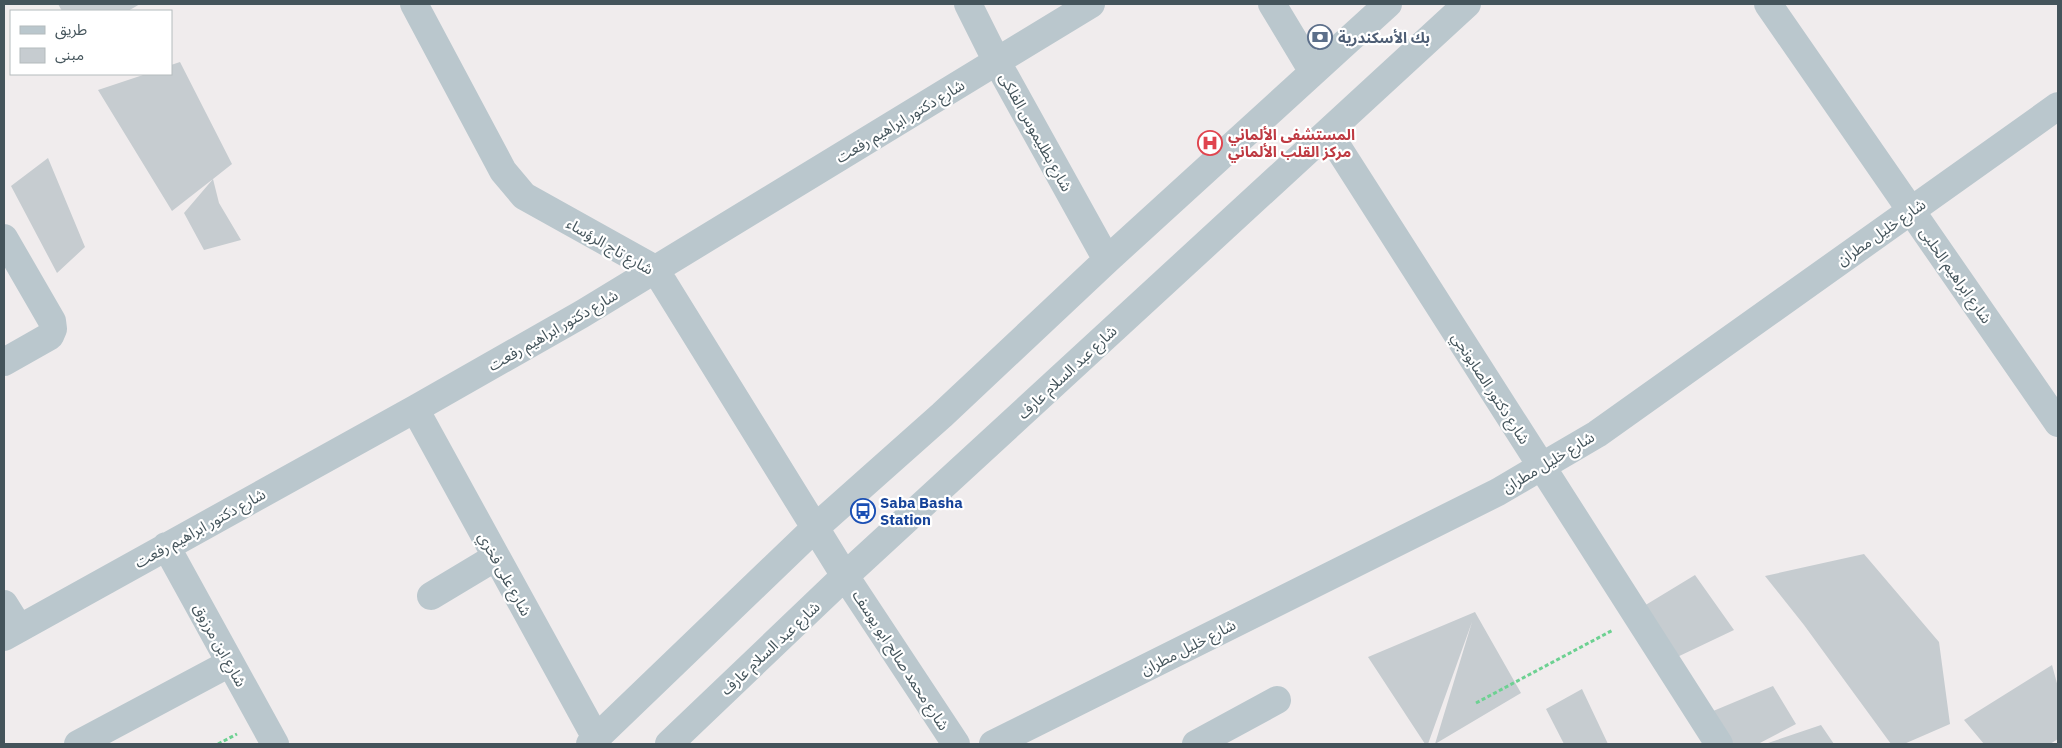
<svg xmlns="http://www.w3.org/2000/svg" width="2062" height="748" font-family="'IBM Plex Sans','Noto Sans Arabic',sans-serif">
	<style>
		.building { fill: #c6ccd0 }
		.lines { fill: none; stroke-linecap: round; stroke-linejoin: round }
		.path { stroke: #6dd192; stroke-width: 3; stroke-dasharray: 4 2.5; stroke-linecap: butt }
		.minor { stroke: #bac7cd; stroke-width: 28 }
		.labels { text-anchor: middle; dominant-baseline: central; stroke-width: 4.5; stroke-linejoin: round; paint-order: stroke }
		.service-label { font-size: 15px; font-weight: bold; fill: #4e5e75; stroke: #fff; text-anchor: start }
		.street-label { font-size: 15px; fill: #44545b; stroke: #fff }
		.health-label { font-size: 15px; font-weight: bold; fill: #be3a42; stroke: #fff; text-anchor: start }
		.transit-label { font-size: 15px; font-weight: bold; fill: #164399; stroke: #fff; text-anchor: start }
	</style>
	<rect width="100%" height="100%" fill="#f0eced"/>
	<!-- building -->
	<path class="building" d="M58,4H140L128,11H62Z
		M180,62L232,164L213,179L219,203L241,240L204,250L184,213L213,179L172,211L98,90L146,74H171V65Z
		M48,158L85,247L57,273L11,186Z
		M1864,554L1939,642L1950,724L1904,744H1891L1804,625L1765,576Z
		M1695,575L1734,630L1673,659L1639,609Z
		M1475,612L1521,693L1435,744L1472,622L1428,744H1425L1368,657Z
		M2052,665L2058,687V739L2050,744H1984L1964,720Z
		M1773,686L1796,724L1758,744H1727L1706,714Z
		M1582,689L1608,744H1564L1546,709Z
		M1821,725L1834,744H1765Z"/>
	<g class="lines">
		<!-- path -->
		<path class="path" d="M1476,703L1613,630
			M218,744L237,734"/>
		<!-- minor -->
		<path class="minor" d="M414,4L503,171L524,196L655,269L845,576L956,744
			M968,4L997,62L1107,260
			M1272,4L1313,72
			M1768,4L2058,423
			M1328,132L1719,744
			M4,238L52,321L53,329L50,336L4,362
			M415,409L596,738
			M166,546L275,744
			M431,596L496,557
			M4,604L19,628
			M4,637L415,409L582,314L1091,4
			M78,744L230,663
			M590,744L816,527L942,415L1107,260L1388,4
			M669,744L845,576L1467,4
			M993,744L1498,492L1597,434L2058,106
			M1196,744L1277,700"/>
	</g>
	<!-- icons -->
	<defs>
		<symbol id="bank-ring" viewBox="-11 -11 22 22"><circle r="9.5" fill="#fff" stroke="#5c6f8a" stroke-width="1.5"/><path d="M-6-4H6V4H-6ZM0-2.3a2.3 2.3 0 1 0 0 4.6a2.3 2.3 0 1 0 0-4.6Z" fill="#5c6f8a"/></symbol>
		<symbol id="hospital-ring" viewBox="-11 -11 22 22"><circle r="9.5" fill="#fff" stroke="#e0444e" stroke-width="1.5"/><path d="M-5-5h3v3.5h4V-5h3V5h-3V1.5h-4V5h-3Z" fill="#e0444e"/></symbol>
		<symbol id="bus-ring" viewBox="-11 -11 22 22"><circle r="9.5" fill="#fff" stroke="#1a4fb4" stroke-width="1.5"/><path d="M-5-6H5V4H4V6H2V4H-2V6H-4V4H-5ZM-3.5-4V0h7V-4ZM-3.5 1.2v1.5H-2V1.2ZM2 1.2v1.5H3.5V1.2Z" fill="#1a4fb4"/></symbol>
	</defs>
	<g fill-rule="evenodd">
		<use href="#bank-ring" x="1306" y="23" width="28" height="28"/>
		<use href="#hospital-ring" x="1196" y="129" width="28" height="28"/>
		<use href="#bus-ring" x="849" y="497" width="28" height="28"/>
	</g>
	<g class="labels">
		<!-- service labels -->
		<g class="service-label">
			<text x="1338" y="37">بك الأسكندرية</text>
		</g>
		<!-- street labels -->
		<g class="street-label">
			<text transform="translate(900 121) rotate(-31)">شارع دكتور ابراهيم رفعت</text>
			<text transform="translate(1036 132) rotate(61)">شارع بطليموس الفلكى</text>
			<text transform="translate(1881 232) rotate(-35)">شارع خليل مطران</text>
			<text transform="translate(610 246) rotate(30)">شارع تاج الرؤساء</text>
			<text transform="translate(1956 275) rotate(55)">شارع ابراهيم الحلبى</text>
			<text transform="translate(553 330) rotate(-30)">شارع دكتور ابراهيم رفعت</text>
			<text transform="translate(1067 372) rotate(-43)">شارع عبد السلام عارف</text>
			<text transform="translate(1491 388) rotate(57)">شارع دكتور الصابونجي</text>
			<text transform="translate(1548 462) rotate(-31)">شارع خليل مطران</text>
			<text transform="translate(200 528) rotate(-29)">شارع دكتور ابراهيم رفعت</text>
			<text transform="translate(505 574) rotate(61)">شارع على فخري</text>
			<text transform="translate(220 645) rotate(61)">شارع ابن مرزوق</text>
			<text transform="translate(1188 647) rotate(-27)">شارع خليل مطران</text>
			<text transform="translate(770 648) rotate(-43)">شارع عبد السلام عارف</text>
			<text transform="translate(901 660) rotate(57)">شارع محمد صالح ابو يوسف</text>
		</g>
		<!-- health labels -->
		<g class="health-label">
			<text x="1228" y="134">المستشفى الألماني<tspan x="1228" dy="17">مركز القلب الألماني</tspan></text>
		</g>
		<!-- transit labels -->
		<g class="transit-label">
			<text x="880" y="502">Saba Basha<tspan x="880" dy="17">Station</tspan></text>
		</g>
	</g>
	<!-- border -->
	<rect width="2062" height="748" fill="none" stroke="#44545b" stroke-width="10"/>
	<!-- legend -->
	<rect x="10" y="10" width="162" height="65" fill="#ffffff" stroke="#b4bbbd"/>
	<rect x="20" y="26" width="25" height="8" fill="#bac7cd" stroke="#b4bbbd"/>
	<text x="55" y="35" font-size="15" fill="#44545b">طريق</text>
	<rect x="20" y="48" width="25" height="15" fill="#c6ccd0" stroke="#b4bbbd"/>
	<text x="55" y="60" font-size="15" fill="#44545b">مبنى</text>
</svg>
